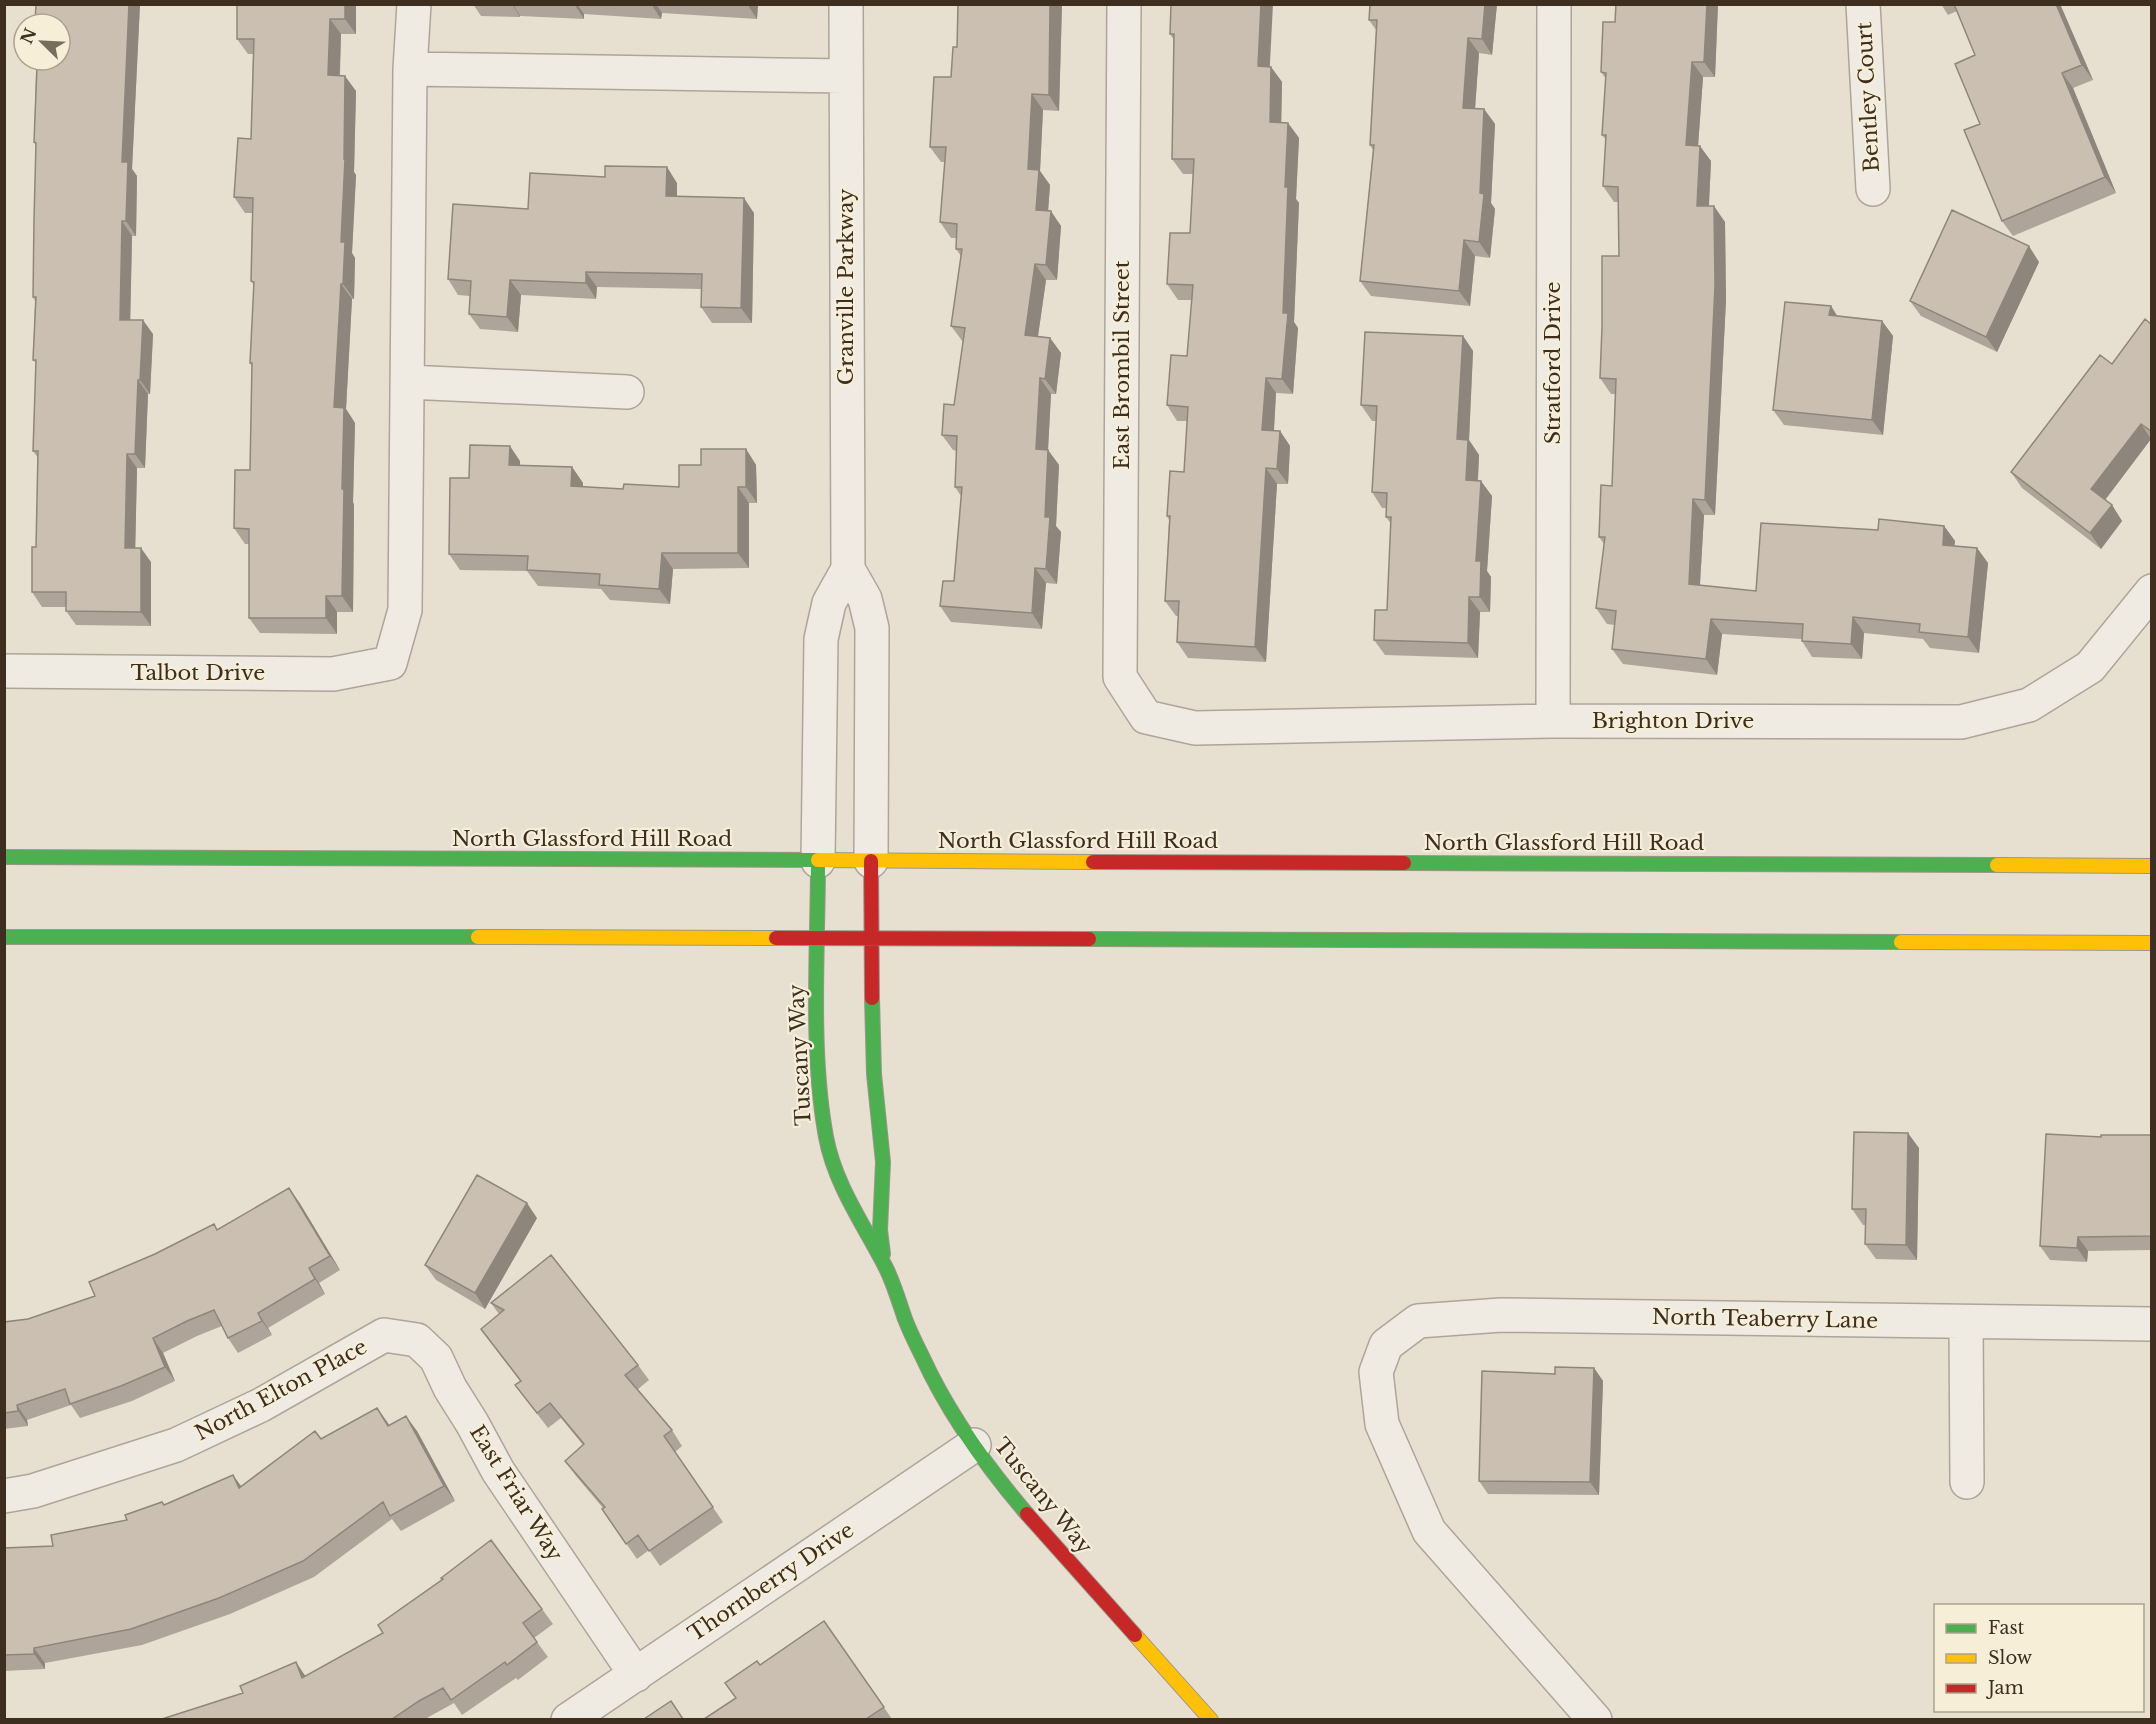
<svg xmlns="http://www.w3.org/2000/svg" width="2156" height="1724" font-family="'Libre Baskerville',serif">
	<style>
		.lines { fill: none; stroke-linecap: round; stroke-linejoin: round }
		.street-casing { stroke: #ada599; stroke-width: 36 }
		.fast-casing { stroke: #9c958a; stroke-width: 16 }
		.slow-casing { stroke: #9c958a; stroke-width: 16 }
		.jam-casing { stroke: #9c958a; stroke-width: 16 }
		.street { stroke: #efebe3; stroke-width: 33 }
		.fast { stroke: #4caf50; stroke-width: 14 }
		.slow { stroke: #ffc107; stroke-width: 14 }
		.jam { stroke: #c62828; stroke-width: 14 }
		.wall { fill: #afa499 }
		.shaded-wall { fill: #8e867d }
		.building { fill: #cbbfb2; stroke: #8e867d; stroke-width: 1.5 }
		.labels { text-anchor: middle; dominant-baseline: central; stroke-width: 4.5; stroke-linejoin: round; paint-order: stroke }
		.street-label { font-size: 21px; fill: #3d2e20; stroke: #f7eed8 }
	</style>
	<rect width="100%" height="100%" fill="#e7e0d1"/>
	<g class="lines">
		<defs>
			<path id="street" d="M846,4L848,569L865,599L872,628L871,861
				M1124,4L1120,677L1146,717L1195,728L1553,721L1961,722L2029,705L2090,667L2152,591
				M1863,4L1873,189
				M410,69L845,76
				M408,382L627,392
				M4,671L333,674L390,663L405,610L410,69L414,4
				M1553,721L1554,4
				M818,861L821,639L829,603L848,569
				M1966,1322L1967,1482
				M4,1496L33,1491L176,1445L261,1405L384,1335L417,1340L436,1358L450,1388L472,1423L498,1471L636,1675
				M568,1720L974,1445
				M1595,1720L1429,1531L1382,1424L1376,1372L1386,1345L1418,1321L1501,1315L2152,1324"/>
			<path id="fast" d="M4,857L818,860
				M818,861C818,949 810,1050 826,1137C835,1185 864,1225 886,1268C894,1284 899,1302 905,1319C910,1332 916,1344 922,1356C948,1413 986,1466 1027,1514
				M1404,863L1997,865
				M4,937H478
				M1089,939L1901,942
				M872,998L874,1074L883,1162L880,1230L883,1254"/>
			<path id="slow" d="M818,860L1093,862
				M1997,865L2152,866
				M478,937L776,938
				M1901,942L2152,943
				M1135,1635L1211,1720"/>
			<path id="jam" d="M871,861L872,998
				M1093,862L1404,863
				M776,938L1089,939
				M1027,1514L1135,1635"/>
		</defs>
		<!-- street casing -->
		<use href="#street" class="street-casing"/>
		<!-- fast casing -->
		<use href="#fast" class="fast-casing"/>
		<!-- slow casing -->
		<use href="#slow" class="slow-casing"/>
		<!-- jam casing -->
		<use href="#jam" class="jam-casing"/>
		<!-- street -->
		<use href="#street" class="street"/>
		<!-- fast -->
		<use href="#fast" class="fast"/>
		<!-- slow -->
		<use href="#slow" class="slow"/>
		<!-- jam -->
		<use href="#jam" class="jam"/>
	</g>
	<!-- wall -->
	<path class="wall" d="M36,4H140L132,169L137,176L136,236H132L130,320L153,334L150,394H148L145,468H137L135,548L151,562V626L76,625L66,611V607H42L32,592L36,547L38,458L33,451L36,363L33,360L35,301L33,297L36,146L34,142L36,70L34,67Z
		M237,4H356V34H341L340,76L356,91L354,172L356,175L352,253L355,258L354,299H352L346,409L355,423L353,502L354,505L353,612H337V634L260,633L249,618V544H245L234,528L250,470L252,367L250,363L254,285L251,281L252,213H245L234,197L251,139L253,54H248L237,39Z
		M473,4H758L757,19L662,13L661,19L584,14V19L520,16V17L481,16Z
		M958,4H1062L1059,111L1043,110L1040,171L1050,185L1048,211L1061,226L1057,280H1046L1038,336L1050,338L1061,353L1056,394H1051L1048,450L1059,465L1056,526L1061,532L1057,584L1046,583L1042,629L951,622L940,606L954,581L961,496L955,487L957,451L953,450L942,435L954,405L963,342L951,326L961,256L956,249V238H951L940,222L945,162H941L930,147L951,77L957,47Z
		M1171,4L1271,67L1282,82L1281,123H1288L1299,138L1296,199L1299,203L1294,322L1298,328L1293,394L1276,393L1274,431H1280L1290,446L1288,484H1277L1266,662L1188,658L1177,642L1178,616H1176L1165,601L1169,520L1167,516L1184,472L1187,421H1177L1167,405L1187,356L1192,300H1178L1167,284L1190,233L1193,174H1183L1172,159L1174,40L1170,34Z
		M1370,4H1497L1492,55L1479,53L1475,109H1484L1495,124L1491,203L1495,209L1490,258L1475,256L1470,306L1371,296L1360,281L1373,150L1370,145L1376,30L1369,20Z
		M1718,4L1715,77H1703L1698,146L1711,161L1709,206L1725,222L1726,300L1715,515H1704L1700,585L1756,591L1878,530L1944,526L1955,541L1954,546L1977,548L1988,563L1979,653L1930,648L1923,639L1864,633L1862,659L1812,657L1802,641V639L1722,634L1717,675L1623,664L1612,649L1615,625L1607,624L1596,608L1604,544L1599,537L1612,486L1615,394H1611L1600,378L1619,256V202H1614L1603,186L1606,140L1602,135L1606,79L1601,72L1615,22Z
		M1941,4H2060L2093,80L2073,88L2116,193L2013,236L2002,221L1980,124L1975,55L1957,11L1948,15Z
		M605,177L677,183V196L754,213L752,323H712L701,307L702,289L597,287L596,299L521,295L518,332L480,329L469,314L470,296L458,295L448,279L528,209Z
		M2039,262L1997,352L1921,316L1910,301Z
		M1831,306L1837,316L1882,321L1893,336L1883,435L1784,425L1773,410Z
		M2151,324V439L2105,500L2112,505L2122,521L2101,549L2022,488L2011,472L2112,364Z
		M1463,336L1473,351L1469,440L1479,455L1478,480L1492,496L1487,571L1491,577L1490,612H1480L1478,658L1385,655L1374,640L1387,610L1391,524L1386,517V508H1382L1372,492L1376,421H1372L1361,405Z
		M746,449L756,465L757,503H749V568L673,569L670,604L610,600L601,589L538,586L527,571L460,570L449,554L469,478L520,461V465L572,467L583,483V487L623,489L679,487L701,465Z
		M2151,1135V1250L2088,1251L2087,1262L2050,1260L2040,1246L2101,1137Z
		M1919,1148L1917,1260L1876,1259L1865,1244V1225H1863L1852,1209Z
		M299,1202L340,1270L319,1283L325,1294L268,1328L272,1335L238,1353L228,1338L222,1326L197,1336L163,1353L175,1381L132,1401L80,1418L71,1405L27,1420L28,1426L4,1429V1322L28,1319L95,1296L218,1230Z
		M537,1218L485,1309L436,1280L425,1265Z
		M491,1303L638,1365L649,1380L637,1390L672,1430L682,1446L675,1452L723,1522L660,1566L649,1550L637,1559L602,1509L603,1508L576,1476L565,1461L583,1445L561,1418L548,1428L515,1385L520,1381L481,1329L499,1314Z
		M1594,1368L1603,1381L1599,1495L1488,1494L1479,1481L1555,1374Z
		M389,1425L417,1431L455,1501L401,1531L392,1519L314,1577L230,1614L142,1645L45,1663V1669L4,1671V1548L53,1546L127,1520L165,1505L241,1486L321,1439Z
		M542,1609L553,1624L534,1638L548,1657L518,1680L516,1678L462,1715L454,1703L425,1719H162L306,1676Z
		M824,1621L892,1719H704L736,1698L760,1665Z"/>
	<!-- shaded-wall -->
	<path class="shaded-wall" d="M129,4H140L132,169L137,176L136,236L126,221L122,162Z
		M345,4H356V34L345,19Z
		M512,4H513L520,16V17Z
		M574,4H577L584,14V19Z
		M651,4H656L662,13L661,19Z
		M747,4H758L757,19Z
		M1050,4H1062L1059,111L1049,95Z
		M1261,4H1273L1269,82L1258,66Z
		M1485,4H1497L1492,55L1482,39Z
		M1707,4H1718L1715,77L1704,62Z
		M2056,4H2060L2093,80L2082,65Z
		M330,19L341,34L339,91L328,75Z
		M1468,38L1479,53L1474,123L1463,108Z
		M1692,62L1703,77L1697,160L1686,145Z
		M1271,67L1282,82L1281,138L1270,122Z
		M2062,73L2073,88L2116,193L2105,177Z
		M345,76L356,91L354,172L356,175L352,253L355,258L354,299L343,284L341,242Z
		M1032,94L1043,110L1040,171L1050,185L1047,226L1036,210L1028,169Z
		M1484,109L1495,124L1491,203L1495,209L1490,258L1479,242L1480,193Z
		M1288,123L1299,138L1296,199L1299,203L1294,322L1298,328L1293,394L1282,379L1285,187Z
		M1700,146L1711,161L1708,222L1697,206Z
		M667,167L677,183V212L666,196Z
		M744,198L754,213L752,323L741,308Z
		M1714,206L1725,222L1726,300L1715,515L1705,500Z
		M1051,211L1061,226L1057,280L1046,265Z
		M122,221L132,236L130,334L120,320Z
		M1464,240L1475,256L1470,306L1459,291Z
		M2029,246L2039,262L1997,352L1986,337Z
		M1035,264L1046,280L1036,350L1025,335Z
		M586,272L597,287L596,299L586,283Z
		M510,280L521,295L518,332L507,317Z
		M341,284L352,299L346,409L355,423L353,502L354,505L353,612L342,596V489L334,407Z
		M1831,306L1841,322L1829,315Z
		M143,320L153,334L150,394L140,380Z
		M1882,321L1893,336L1883,435L1872,420Z
		M1463,336L1473,351L1469,440L1479,455L1477,495L1466,480L1457,439Z
		M1050,338L1061,353L1056,394L1045,379Z
		M1040,378L1051,394L1048,450L1059,465L1056,526L1061,532L1057,584L1046,569L1045,517L1036,449Z
		M1266,378L1276,393L1273,445L1262,430Z
		M138,380L148,394L145,468L135,454Z
		M2141,424L2151,439L2102,504L2091,489Z
		M1280,431L1290,446L1288,484L1277,469Z
		M510,446L520,461V480L509,465Z
		M746,449L756,465L757,503L746,487Z
		M127,454L137,468L135,562L125,548Z
		M572,467L583,483L582,502L571,486Z
		M1266,468L1277,484L1266,662L1255,647Z
		M1481,481L1492,496L1487,571L1491,577L1490,612L1480,597L1476,561Z
		M738,487L749,503V568L738,553Z
		M1693,499L1704,515L1699,599L1689,584Z
		M2112,505L2122,521L2101,549L2090,533Z
		M1944,526L1955,541L1953,560L1943,545Z
		M141,548L151,562V626L141,612Z
		M1977,548L1988,563L1979,653L1968,637Z
		M662,553L673,569L670,604L659,589Z
		M1035,568L1046,583L1042,629L1032,613Z
		M326,596L337,612V634L326,618Z
		M1469,597L1480,612L1478,658L1468,643Z
		M1853,617L1864,633L1862,659L1851,644Z
		M1711,619L1722,634L1717,675L1706,659Z
		M1908,1133L1919,1148L1917,1260L1906,1245Z
		M289,1188L299,1202L340,1270L330,1256Z
		M527,1203L537,1218L485,1309L475,1293Z
		M2078,1237L2088,1251L2087,1262L2077,1248Z
		M309,1268L319,1283L325,1294L315,1279Z
		M258,1313L268,1328L272,1335L262,1321Z
		M153,1338L163,1353L175,1381L165,1367Z
		M1594,1368L1603,1381L1599,1495L1590,1482Z
		M17,1405L27,1420L28,1426L18,1411Z
		M377,1408L388,1423L398,1441L388,1426Z
		M406,1416L417,1431L455,1501L444,1486Z
		M233,1475L244,1490L239,1488Z
		M34,1648L45,1663V1669L34,1654Z
		M296,1662L306,1677L302,1678Z"/>
	<!-- building -->
	<path class="building" d="M36,4H129L122,162H128L126,221H122L120,320H143L140,380H138L135,454H127L125,548H141V612L66,611V592H32V547H36L38,451H33L36,360H33L36,297H33L34,219L36,143L34,142L37,67H34V60H60V24H35Z
		M237,4H345V19H330L328,75L345,76L344,159H345L341,242H345L343,284H341L334,407L344,408L342,489H344L342,596H326V618H249V529L234,528L235,470H250L252,363H250L254,282L251,281L253,198L234,197L238,138L251,139L254,39H237Z
		M958,4H1050L1049,95L1032,94L1028,169L1039,170L1036,210L1051,211L1046,265L1035,264L1025,335L1050,338L1045,379L1040,378L1036,449L1048,450L1045,517H1050L1046,569L1035,568L1032,613L940,606L943,581H954L962,487H955L957,436L942,435L944,404L954,405L965,328L951,326L962,249H956L957,224L940,222L946,147H930L934,77H951L953,47H957Z
		M1171,4H1261L1258,66L1271,67L1270,122L1288,123L1285,187H1288L1283,313H1288L1282,379L1266,378L1262,430L1280,431L1277,469L1266,468L1255,647L1177,642L1179,601H1165L1170,516H1167L1170,471L1184,472L1188,407L1167,405L1171,355L1187,356L1193,285L1167,284L1170,233H1190L1194,159H1172L1174,34H1170Z
		M1370,4H1485L1482,39L1468,38L1463,108L1484,109L1480,193L1484,194L1479,242L1464,240L1459,291L1360,281L1374,145H1370L1377,20H1369Z
		M1616,4H1707L1704,62H1692L1686,145L1700,146L1697,206H1714L1715,285L1705,500L1693,499L1689,584L1756,591L1761,523L1878,530L1879,519L1944,526L1943,545L1977,548L1968,637L1919,632L1920,624L1853,617L1851,644L1802,641L1803,624L1711,619L1706,659L1612,649L1616,611L1596,608L1605,537H1599L1601,485L1612,486L1616,379L1600,378L1602,327V256H1619L1618,187L1603,186L1606,135H1602L1606,73L1601,72L1603,22H1615Z
		M1954,4H2056L2082,65L2062,73L2105,177L2002,221L1964,130L1980,124L1955,64L1975,55Z
		M605,166L667,167L666,196L744,198L741,308L701,307L702,274L586,272V283L510,280L507,317L469,314L471,281L448,279L453,204L528,209L530,173L605,177Z
		M1952,210L2029,246L1986,337L1910,301Z
		M1785,302L1831,306L1829,315L1882,321L1872,420L1773,410Z
		M2145,319L2151,324V431L2141,424L2091,489L2112,505L2090,533L2011,472L2100,355L2112,364Z
		M1365,332L1463,336L1457,439L1468,440L1466,480L1481,481L1476,561H1481L1480,597H1469L1468,643L1374,640L1375,610H1387L1391,517H1386L1387,493L1372,492L1377,406L1361,405Z
		M470,445L510,446L509,465L572,467L571,486L623,489L624,484L679,487V465H701V449H746V487H738V553H662L659,589L599,585L600,574L527,570L528,556L449,554L450,478H469Z
		M1854,1132L1908,1133L1906,1245L1865,1244L1866,1209H1852Z
		M2046,1134L2101,1137V1135H2151V1236L2078,1237L2077,1248L2040,1246Z
		M477,1175L527,1203L475,1293L425,1265Z
		M289,1188L330,1256L309,1268L315,1279L258,1313L262,1321L228,1338L214,1310L187,1321L153,1338L165,1367L121,1386L70,1404L65,1389L17,1405L18,1411L4,1413V1322L28,1319L95,1296L89,1282L155,1254L214,1224L217,1230Z
		M551,1255L638,1365L625,1375L672,1430L664,1436L713,1507L649,1551L638,1535L626,1544L602,1509L605,1507L565,1461L584,1444L550,1403L537,1413L515,1385L521,1381L481,1329L504,1310L491,1303Z
		M1555,1367L1594,1368L1590,1482L1479,1481L1482,1371L1555,1374Z
		M377,1408L388,1426L406,1416L444,1486L390,1516L383,1502L303,1561L219,1598L131,1629L34,1648V1654L4,1655V1548L53,1546L51,1535L127,1520L125,1515L162,1502L164,1505L233,1475L239,1488L315,1431L321,1439Z
		M491,1540L542,1609L523,1623L537,1642L507,1665L505,1662L451,1700L443,1688L419,1701L392,1719H162L243,1693L240,1686L296,1662L302,1678L383,1633L378,1625L443,1579L441,1578Z
		M824,1621L884,1707L866,1719H704L736,1698L725,1683L757,1661L760,1665Z
		M671,1701L683,1719H644Z"/>
	<g class="labels">
		<!-- street labels -->
		<g class="street-label">
			<text transform="translate(1868 97) rotate(-93)">Bentley Court</text>
			<text transform="translate(846 287) rotate(-90)">Granville Parkway</text>
			<text transform="translate(1553 363) rotate(-90)">Stratford Drive</text>
			<text transform="translate(1122 365) rotate(-90)">East Brombil Street</text>
			<text x="198" y="673">Talbot Drive</text>
			<text x="1673" y="721">Brighton Drive</text>
			<text x="592" y="839">North Glassford Hill Road</text>
			<text x="1078" y="841">North Glassford Hill Road</text>
			<text x="1564" y="843">North Glassford Hill Road</text>
			<text transform="translate(800 1055) rotate(-93)">Tuscany Way</text>
			<text transform="translate(1765 1319) rotate(1)">North Teaberry Lane</text>
			<text transform="translate(281 1390) rotate(-28)">North Elton Place</text>
			<text transform="translate(516 1493) rotate(58)">East Friar Way</text>
			<text transform="translate(1043 1496) rotate(51)">Tuscany Way</text>
			<text transform="translate(771 1582) rotate(-34)">Thornberry Drive</text>
		</g>
	</g>
	<!-- border -->
	<rect width="2156" height="1724" fill="none" stroke="#3d2e20" stroke-width="12"/>
	<!-- legend -->
	<rect x="1934" y="1604" width="210" height="108" fill="#f7eed8" stroke="#ada18e" stroke-width="1.5"/>
	<rect x="1946" y="1624" width="30" height="9" fill="#4caf50" stroke="#ada18e" stroke-width="1.5"/>
	<text x="1988" y="1634" font-size="18" fill="#3d2e20">Fast</text>
	<rect x="1946" y="1654" width="30" height="9" fill="#ffc107" stroke="#ada18e" stroke-width="1.5"/>
	<text x="1988" y="1664" font-size="18" fill="#3d2e20">Slow</text>
	<rect x="1946" y="1684" width="30" height="9" fill="#c62828" stroke="#ada18e" stroke-width="1.5"/>
	<text x="1988" y="1694" font-size="18" fill="#3d2e20">Jam</text>
	<!-- north arrow -->
	<g transform="translate(42 42) rotate(294)"><circle r="28" fill="#f7eed8" stroke="#ada18e" stroke-width="1.5"/>
	<path d="M0-4.5L10 22L0 15L-10 22Z" fill="#786c5e"/>
	<text y="-9" font-size="16" font-weight="bold" text-anchor="middle" fill="#3d2e20">N</text>
	</g>
</svg>
